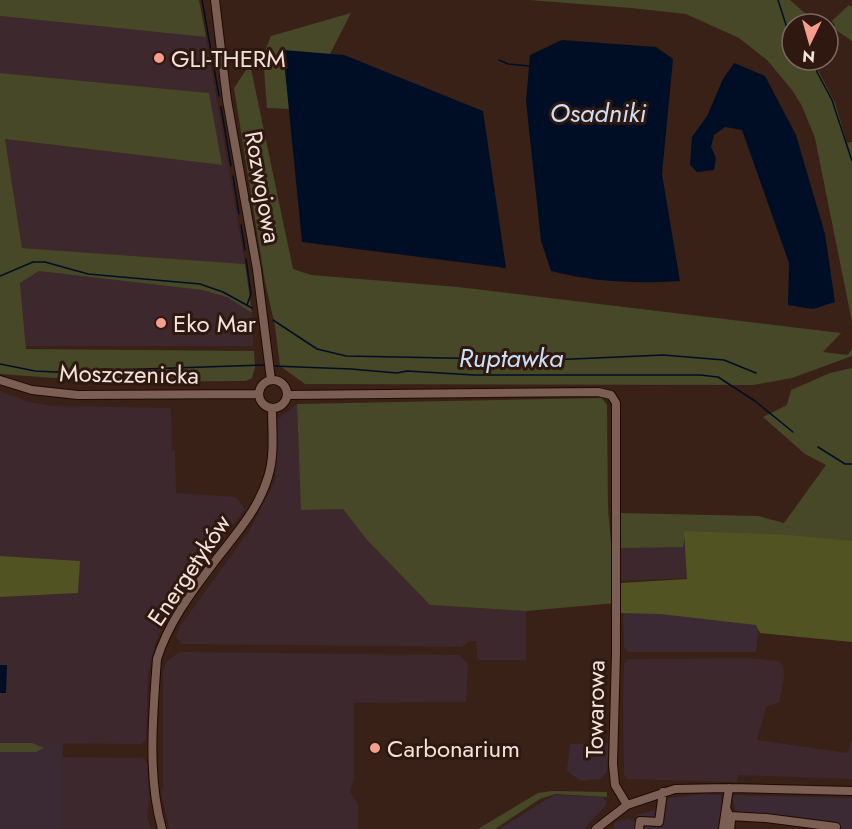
<svg xmlns="http://www.w3.org/2000/svg" width="852" height="829" font-family="Jost,sans-serif">
	<style>
		.commercial { fill: #3b2a33 }
		.industrial { fill: #3d292d }
		.green { fill: #464827 }
		.forest { fill: #525323 }
		.water { fill: #000e25 }
		.lines { fill: none; stroke-linecap: round; stroke-linejoin: round }
		.stream { stroke: #000e25; stroke-width: 1.5 }
		.minor-casing { stroke: #1f0a03; stroke-width: 10 }
		.minor { stroke: #7b5f54; stroke-width: 8 }
		.poi-dot { fill: #f59d8f; stroke: #2e180f; stroke-width: 2 }
		.labels { text-anchor: middle; dominant-baseline: central; stroke-width: 6; stroke-linejoin: round; paint-order: stroke }
		.poi-label { font-size: 24px; fill: #f3e3dd; stroke: #2e180f; text-anchor: start }
		.street-label { font-size: 24px; fill: #f3e3dd; stroke: #2e180f }
		.water-label { font-size: 26px; font-style: italic; fill: #cae0f7; stroke: #2e180f }
	</style>
	<rect width="100%" height="100%" fill="#392118"/>
	<!-- commercial -->
	<path class="commercial" d="M623,610L759,624L756,652H628L624,647Z
		M0,743H63L61,829H0Z
		M609,743L607,772L600,779L581,781L567,771L570,744Z
		M704,794L721,795L722,809L731,829H614L615,822L628,819L633,821L637,818L636,815L663,808L668,798Z
		M554,795L603,797L606,801V805L584,829H499Z
		M732,795L852,798V829H838L738,812L735,810Z"/>
	<!-- industrial -->
	<path class="industrial" d="M0,16L206,37L245,264L22,248L5,139L221,165L208,93L0,73Z
		M39,271L202,290L227,297L252,313L253,346H26L20,282Z
		M0,391L29,402L51,406L171,408L172,450H175L176,493L236,497L245,509L173,604L160,632L155,644L148,674L146,739L142,744L0,743V597L78,593L79,561L0,556Z
		M297,404L301,510L343,509L367,540L430,605L526,611V660H478L476,641H469L462,647L181,644L176,636L181,625L249,531L275,481L278,419Z
		M686,544L687,578L621,581L619,547Z
		M179,652L459,655L468,664L466,702L354,703V780L350,792L358,805V829H170L161,793L163,788V670L167,661Z
		M747,658L779,661L783,666L784,678L779,702L766,707L757,740L847,753L852,739V779L738,775L737,782L627,779L624,775L623,700L624,664L628,659Z
		M62,757L143,758L147,763L149,800L147,817L151,829H61Z"/>
	<!-- green -->
	<path class="green" d="M0,0H199L206,37L0,16Z
		M529,0H790L806,14L795,24H792L789,30L792,34V60H814L819,65L817,68L835,103L847,143L852,142V322L815,138L802,106L792,90L767,60L739,38L686,14L631,8Z
		M849,5L852,7V41L833,28L835,25L832,21Z
		M351,13L329,56L290,109L267,108L263,56L271,36Z
		M250,64L293,269L311,275L458,287L841,333L823,352L848,355L852,348V356L792,378L753,385L305,384L280,366L275,326L265,282L234,88Z
		M0,73L209,93L222,165L5,139L22,248L245,264L252,313L227,297L202,290L39,271L20,283L26,349L254,351L255,367L252,378L246,381L109,382L0,374Z
		M852,368V545L686,533L683,547L621,548V513L758,516L784,523L826,465L805,454L763,417L787,405L791,390L830,373Z
		M602,398L607,405L608,508L616,603L526,611L430,605L367,540L343,509L301,510L297,404Z
		M0,743H32L44,748L36,752H0Z
		M552,791L607,792V797L555,794L540,799L495,829H478L538,793Z"/>
	<!-- forest -->
	<path class="forest" d="M684,531L789,535L852,541V642L760,633L756,625L660,614L618,613L621,583L687,579Z
		M0,556L80,561L78,593L0,597Z"/>
	<!-- water -->
	<path class="water" d="M562,40L656,47L673,59L662,174L680,281C635,284 594,282 551,271L541,241L526,101L530,55Z
		M283,50L344,55L483,111L506,268L302,242Z
		M734,63L765,76L796,135L825,234L835,302L813,309L788,305L789,263L742,130L725,127L714,135L711,147L716,158L714,170L697,172L690,165L692,137L707,116L723,79Z
		M0,665H7L6,693H0Z"/>
	<g class="lines">
		<!-- stream -->
		<path class="stream" d="M202,0L219,96
			M778,0L788,31L792,36
			M499,60L508,64L529,66
			M813,60L817,65V72L832,100L852,161
			M221,107L231,166
			M233,176L239,214
			M241,225L245,250
			M246,259L251,294L247,305
			M0,276L33,262H45L88,274L200,284L223,292L252,308
			M273,320L317,349L346,356L550,360L663,355L724,360L756,373
			M0,364L35,371L55,372L265,365
			M273,366L351,369L397,373L407,371L474,375H700L718,377L755,401L793,432
			M818,447L845,464H852"/>
		<defs>
			<path id="minor" d="M215,0L227,100L257,269L271,380
				M259 394a14 14 0 1 1 28 0a14 14 0 1 1-28 0Z
				M0,380L32,390L78,395L256,394L259,393
				M287,395L598,392L611,395L616,403V654L613,764L615,785L627,805
				M729,788L726,808L731,820L730,829
				M730,816L766,818L836,827
				M162,829C147,776 153,714 157,659C168,624 190,594 212,565C233,537 258,511 268,477C275,456 272,430 272,408
				M596,829L627,805L675,789L729,788L852,791
				M639,829L640,821L659,822L663,792
				M723,829L726,808"/>
		</defs>
		<!-- minor casing -->
		<use href="#minor" class="minor-casing"/>
		<!-- minor -->
		<use href="#minor" class="minor"/>
	</g>
	<!-- markers -->
	<g class="poi-dot">
		<circle cx="159" cy="58" r="6"/>
		<circle cx="161" cy="323" r="6"/>
		<circle cx="375" cy="748" r="6"/>
	</g>
	<g class="labels">
		<!-- poi labels -->
		<g class="poi-label">
			<text x="171" y="58">GLI-THERM</text>
			<text x="173" y="323">Eko Mar</text>
			<text x="387" y="748">Carbonarium</text>
		</g>
		<!-- street labels -->
		<g class="street-label">
			<text transform="translate(263 187) rotate(80)">Rozwojowa</text>
			<text transform="translate(129 374) rotate(1)">Moszczenicka</text>
			<text transform="translate(189 570) rotate(-56)">Energetyków</text>
			<text transform="translate(595 709) rotate(-89)">Towarowa</text>
		</g>
		<!-- water labels -->
		<g class="water-label">
			<text x="598" y="113">Osadniki</text>
			<text x="511" y="358">Ruptawka</text>
		</g>
	</g>
	<!-- north arrow -->
	<g transform="translate(810 42) rotate(185)"><circle r="28" fill="#2e180f" stroke="#7d6961" stroke-width="1.5"/>
	<path d="M0-4.5L10 22L0 15L-10 22Z" fill="#f59d8f"/>
	<text y="-9" font-size="16" font-weight="bold" text-anchor="middle" fill="#f3e3dd">N</text>
	</g>
</svg>
